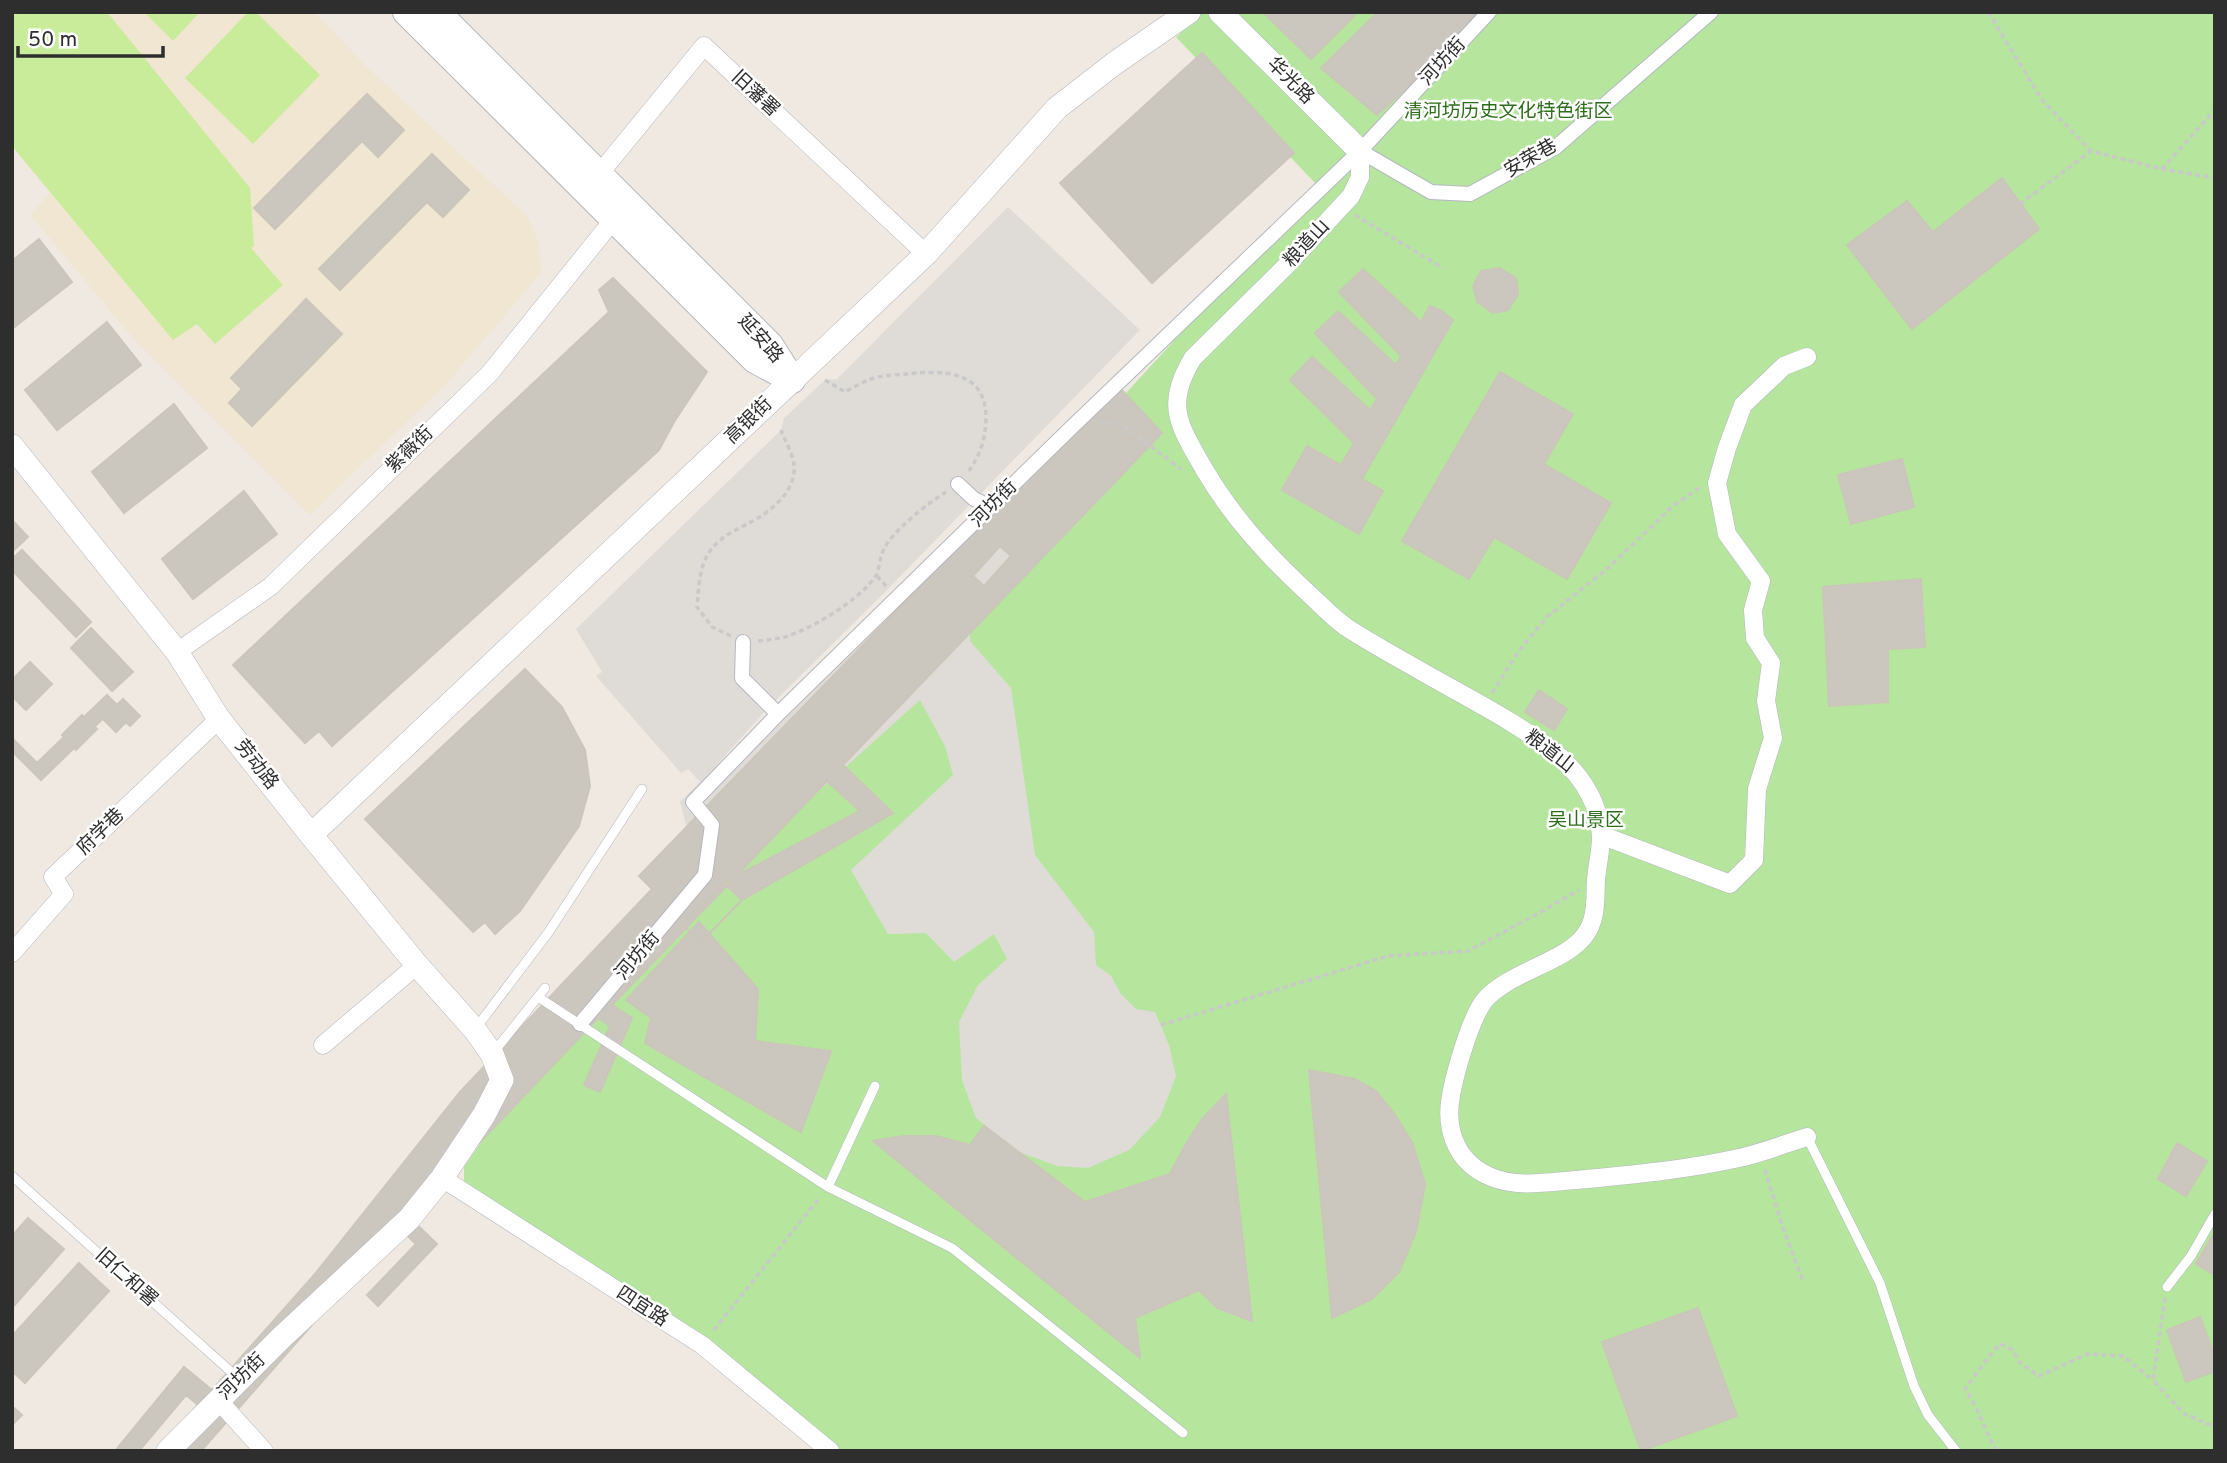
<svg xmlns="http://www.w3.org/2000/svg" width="2227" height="1463" font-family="Overpass,'Noto Sans SC',sans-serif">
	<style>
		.education { fill: #f0e6d1 }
		.green { fill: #b6e59e }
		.pitch { fill: #c9ec9a }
		.plaza { fill: #dfdcd8 }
		.building { fill: #cbc7bf; stroke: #cbc5ba; stroke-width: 2; fill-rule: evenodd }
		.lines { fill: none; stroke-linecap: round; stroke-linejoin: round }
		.service-casing { stroke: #b4b7c1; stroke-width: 10 }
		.pedestrian-casing { stroke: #b4b7c1; stroke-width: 16 }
		.minor-casing { stroke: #b4b7c1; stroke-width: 19 }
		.tertiary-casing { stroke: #b4b7c1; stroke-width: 24 }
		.secondary-casing { stroke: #b4b7c1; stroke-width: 28 }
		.path { stroke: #c9c9c9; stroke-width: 3.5; stroke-dasharray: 5 3.5; stroke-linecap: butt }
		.service { stroke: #fff; stroke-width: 9 }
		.pedestrian { stroke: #fff; stroke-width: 14 }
		.minor { stroke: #fff; stroke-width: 18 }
		.tertiary { stroke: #fff; stroke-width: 23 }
		.secondary { stroke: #fff; stroke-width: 26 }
		.labels { text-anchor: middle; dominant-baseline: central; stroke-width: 5; stroke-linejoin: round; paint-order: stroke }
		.street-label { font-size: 19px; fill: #2e2e2e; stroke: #fff }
		.park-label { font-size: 19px; fill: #2c6e1b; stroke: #fff }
	</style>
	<rect width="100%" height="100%" fill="#efe9e1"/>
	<!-- education -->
	<path class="education" d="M12,12H314L369,69L528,217L538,241L542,272L447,383L310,515L133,338L30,215L50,193L12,146Z"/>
	<!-- green -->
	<path class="green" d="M1203,12H2215V1451H827L763,1385L464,1196V1166L645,917L1317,185L1176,37Z"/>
	<!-- pitch -->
	<path class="pitch" d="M22,12H107L250,188L254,246L251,248L283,285L215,344L197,324L173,340L12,146V16Z
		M144,12H200L173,41Z
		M248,12H256L320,75L253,144L185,78Z"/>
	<!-- plaza -->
	<path class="plaza" d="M1008,207L1140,330L884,593L770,706L711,771L894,595L1069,420L1080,490L970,606V641L1011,688L1035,855L1094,932L1096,965L1111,976L1121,994L1136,1009L1155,1012L1169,1045L1176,1076L1160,1117L1129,1150L1088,1168L1057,1166L1019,1152L976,1118L962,1080L959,1022L978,985L1007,959L994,934L954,962L926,933L888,934L851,870L953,775L945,746L920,700L741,861L705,898L680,802L700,782L688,769L681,773L596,676L602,672L576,629L781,430L784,418L825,380L837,379Z"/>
	<!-- building -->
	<path class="building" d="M1263,12H1358L1311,59Z
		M1378,12H1478L1427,69L1377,115L1321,68Z
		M1202,53L1294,153L1152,283L1060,183Z
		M367,94L404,130L378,157L362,141L275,229L254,208Z
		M432,154L469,190L443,217L427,202L340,290L319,269Z
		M2002,178L2039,229L1912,329L1847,245L1907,201L1933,232Z
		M39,239L72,282L12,329V261Z
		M1500,268L1516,278L1518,294L1508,310L1493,313L1477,302L1473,286L1481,271Z
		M1363,269L1421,322L1430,306L1442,311L1453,320L1362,479L1383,491L1359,534L1282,490L1307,446L1341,465L1354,443L1290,380L1312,357L1370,410L1377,399L1315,333L1338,311L1396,365L1401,356L1339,292Z
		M613,278L707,372L674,422L659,450L332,746L319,731L305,743L233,665L609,312L599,290Z
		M306,299L342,334L252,426L229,403L242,389L231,378Z
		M107,322L141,365L57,430L25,390Z
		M1500,372L1573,414L1544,464L1611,503L1567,579L1494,537L1469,579L1402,541Z
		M1118,386L1162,433L843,765L893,813L742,900L701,942L686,928L612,1005L632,1018L600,1092L584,1085L610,1026L598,1018L409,1217L437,1244L378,1306L367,1295L416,1244L398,1227L201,1451H157L198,1405L186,1395L139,1451H115L184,1367L212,1390L315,1274L460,1092L652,889L639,876L1023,480ZM827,781L860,811L736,876ZM736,876L686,928L683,925L724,883Z
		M174,404L207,448L124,513L92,472Z
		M1902,459L1914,507L1851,524L1838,475Z
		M244,491L277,534L193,599L162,559Z
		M12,520L28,537L12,552Z
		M1000,546L1011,556L984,586L973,576Z
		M22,550L74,604L58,618L12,570V559Z
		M1921,579L1925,647L1888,649V702L1829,706L1823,587Z
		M74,604L91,622L76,637L58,618Z
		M91,628L133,672L112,691L71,648Z
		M30,662L52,684L26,710L12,696V680Z
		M525,669L562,707L585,750L590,786L579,826L520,911L495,934L485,922L473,932L365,819Z
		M1539,690L1567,709L1554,730L1525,712Z
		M107,695L117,705L94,727L84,717Z
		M123,699L140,716L130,726L126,722L116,732L103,719Z
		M82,715L97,729L76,750L62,735Z
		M64,737L74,748L41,780L12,751V738L37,763Z
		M724,883L742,900L701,942L683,925Z
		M699,922L758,989L755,1041L831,1051L801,1132L645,1043L651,1018L626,1000Z
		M1309,1070L1355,1079L1376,1091L1393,1112L1412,1142L1425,1184L1416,1232L1399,1272L1372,1299L1332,1318Z
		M1226,1094L1252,1321L1217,1308L1199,1290L1135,1318L1140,1358L873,1141L904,1136H936L970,1145L984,1126L1085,1202L1170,1174L1186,1144L1202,1119Z
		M2177,1143L2207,1161L2186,1196L2158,1179Z
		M28,1218L64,1249L12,1308V1236Z
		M2215,1232V1275L2196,1264Z
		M79,1263L109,1291L25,1383L12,1371V1336Z
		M1698,1308L1737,1416L1641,1451L1602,1342Z
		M2200,1317L2215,1357V1371L2186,1382L2167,1330Z
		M12,1406L22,1415L12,1425Z"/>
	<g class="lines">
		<defs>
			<path id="service" d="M538,997L828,1187L952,1248L1183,1433
				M476,1028L548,933L642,789
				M493,1053L545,988
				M1807,1137L1880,1283L1914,1386L1928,1415L1956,1451
				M12,1176L238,1378
				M828,1187L875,1086
				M2167,1287L2191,1256L2215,1214"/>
			<path id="pedestrian" d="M1360,151L1431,192L1470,194L1556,147L1711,12
				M958,484L974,499L985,504
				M743,642L742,678L778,714
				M580,1024L705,875L712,825L693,802L778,714L1073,426L1360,151L1489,12"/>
			<path id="minor" d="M1360,151V177L1351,196L1285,267L1193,358C1164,405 1179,425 1204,469C1232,517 1268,556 1309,594C1321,605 1333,618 1346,627C1372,644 1400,659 1426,674C1468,698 1524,726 1560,757C1583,778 1600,805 1601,837C1601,851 1597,866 1596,880C1595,899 1597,919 1585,935C1566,962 1508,972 1484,1001C1470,1019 1453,1079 1450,1102C1446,1134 1459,1164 1491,1177C1517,1188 1549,1182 1576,1180C1630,1175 1685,1170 1739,1158C1762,1153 1784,1144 1807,1137
				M600,173L704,46L926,254
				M177,652L271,586L490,373L614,219
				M1601,835L1730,884L1754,860L1757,789L1773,738L1766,701L1771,663L1755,638L1753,610L1761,581L1727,534L1717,483L1727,448L1743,405L1784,366L1807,357
				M12,953L64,894L53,877L219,719
				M323,1045L417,965
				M442,1178L702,1345L830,1451
				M218,1400L264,1451"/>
			<path id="tertiary" d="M1220,12L1360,151
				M12,446L177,652L219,719L311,835L417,965L475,1030L492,1054L502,1080L484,1115L442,1178L409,1219L281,1338L168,1451
				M311,835L926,254L1057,108L1115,63L1189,12"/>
			<path id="secondary" d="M406,12L755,360L792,380
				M437,12L770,345L791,378"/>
		</defs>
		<!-- service casing -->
		<use href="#service" class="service-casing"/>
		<!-- pedestrian casing -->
		<use href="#pedestrian" class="pedestrian-casing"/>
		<!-- minor casing -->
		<use href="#minor" class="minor-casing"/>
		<!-- tertiary casing -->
		<use href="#tertiary" class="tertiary-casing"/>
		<!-- secondary casing -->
		<use href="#secondary" class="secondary-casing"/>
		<!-- path -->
		<path class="path" d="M1988,12L2043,101L2091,151
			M2162,169L2215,110
			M2020,204L2091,151L2162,169L2215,178
			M1355,215L1443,268
			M825,380L845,392C854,387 864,381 874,378C884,375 896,375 906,374C943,370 986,370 986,418C986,438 979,459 967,473
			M1099,423L1121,424L1181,469
			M877,576L887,587
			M731,636L712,627L697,607C699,586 699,562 714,546C723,536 739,528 751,522C770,512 797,491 794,465C793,454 785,441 781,430
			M758,641C767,640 776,639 785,637C813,628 858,601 875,577C880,570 879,559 883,551C890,533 928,503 946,492
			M1492,693L1518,652L1547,617L1608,568L1673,506L1699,488
			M1161,1025L1388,956L1468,951L1541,912L1579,890
			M1765,1170L1783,1228L1803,1281
			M2165,1298L2153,1380L2183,1413L2215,1427
			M714,1330L820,1197
			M1997,1451C1984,1430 1979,1408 1965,1389L1987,1359L2000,1344L2013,1350L2020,1363L2039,1376L2087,1354L2123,1356L2153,1380
			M2214,1451L2215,1450"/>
		<!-- service -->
		<use href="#service" class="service"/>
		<!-- pedestrian -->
		<use href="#pedestrian" class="pedestrian"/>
		<!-- minor -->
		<use href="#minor" class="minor"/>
		<!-- tertiary -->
		<use href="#tertiary" class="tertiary"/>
		<!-- secondary -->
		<use href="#secondary" class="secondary"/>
	</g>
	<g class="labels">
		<!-- street labels -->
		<g class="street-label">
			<text transform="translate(1443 62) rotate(-47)">河坊街</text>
			<text transform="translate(1290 81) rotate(45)">华光路</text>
			<text transform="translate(755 94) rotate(43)">旧藩署</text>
			<text transform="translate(1531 159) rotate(-30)">安荣巷</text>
			<text transform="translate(1307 244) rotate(-47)">粮道山</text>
			<text transform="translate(760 339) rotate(49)">延安路</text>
			<text transform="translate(749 421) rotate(-44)">高银街</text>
			<text transform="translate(410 450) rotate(-44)">紫薇街</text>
			<text transform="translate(994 504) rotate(-45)">河坊街</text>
			<text transform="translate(1549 752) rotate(38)">粮道山</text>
			<text transform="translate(256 765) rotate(52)">劳动路</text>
			<text transform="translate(101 832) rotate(-44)">府学巷</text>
			<text transform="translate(638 956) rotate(-50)">河坊街</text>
			<text transform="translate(126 1278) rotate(42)">旧仁和署</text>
			<text transform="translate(642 1307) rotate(33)">四宜路</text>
			<text transform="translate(242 1377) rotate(-44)">河坊街</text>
		</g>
		<!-- park labels -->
		<g class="park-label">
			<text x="1508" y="112">清河坊历史文化特色街区</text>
			<text x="1586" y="821">吴山景区</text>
		</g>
	</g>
	<!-- border -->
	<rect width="2227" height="1463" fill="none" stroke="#2e2e2e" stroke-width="28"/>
	<!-- scale -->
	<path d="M18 46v10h145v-10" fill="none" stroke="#2e2e2e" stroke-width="3.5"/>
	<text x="28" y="46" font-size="21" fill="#2e2e2e" stroke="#ffffff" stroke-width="5" paint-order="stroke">50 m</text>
</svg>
